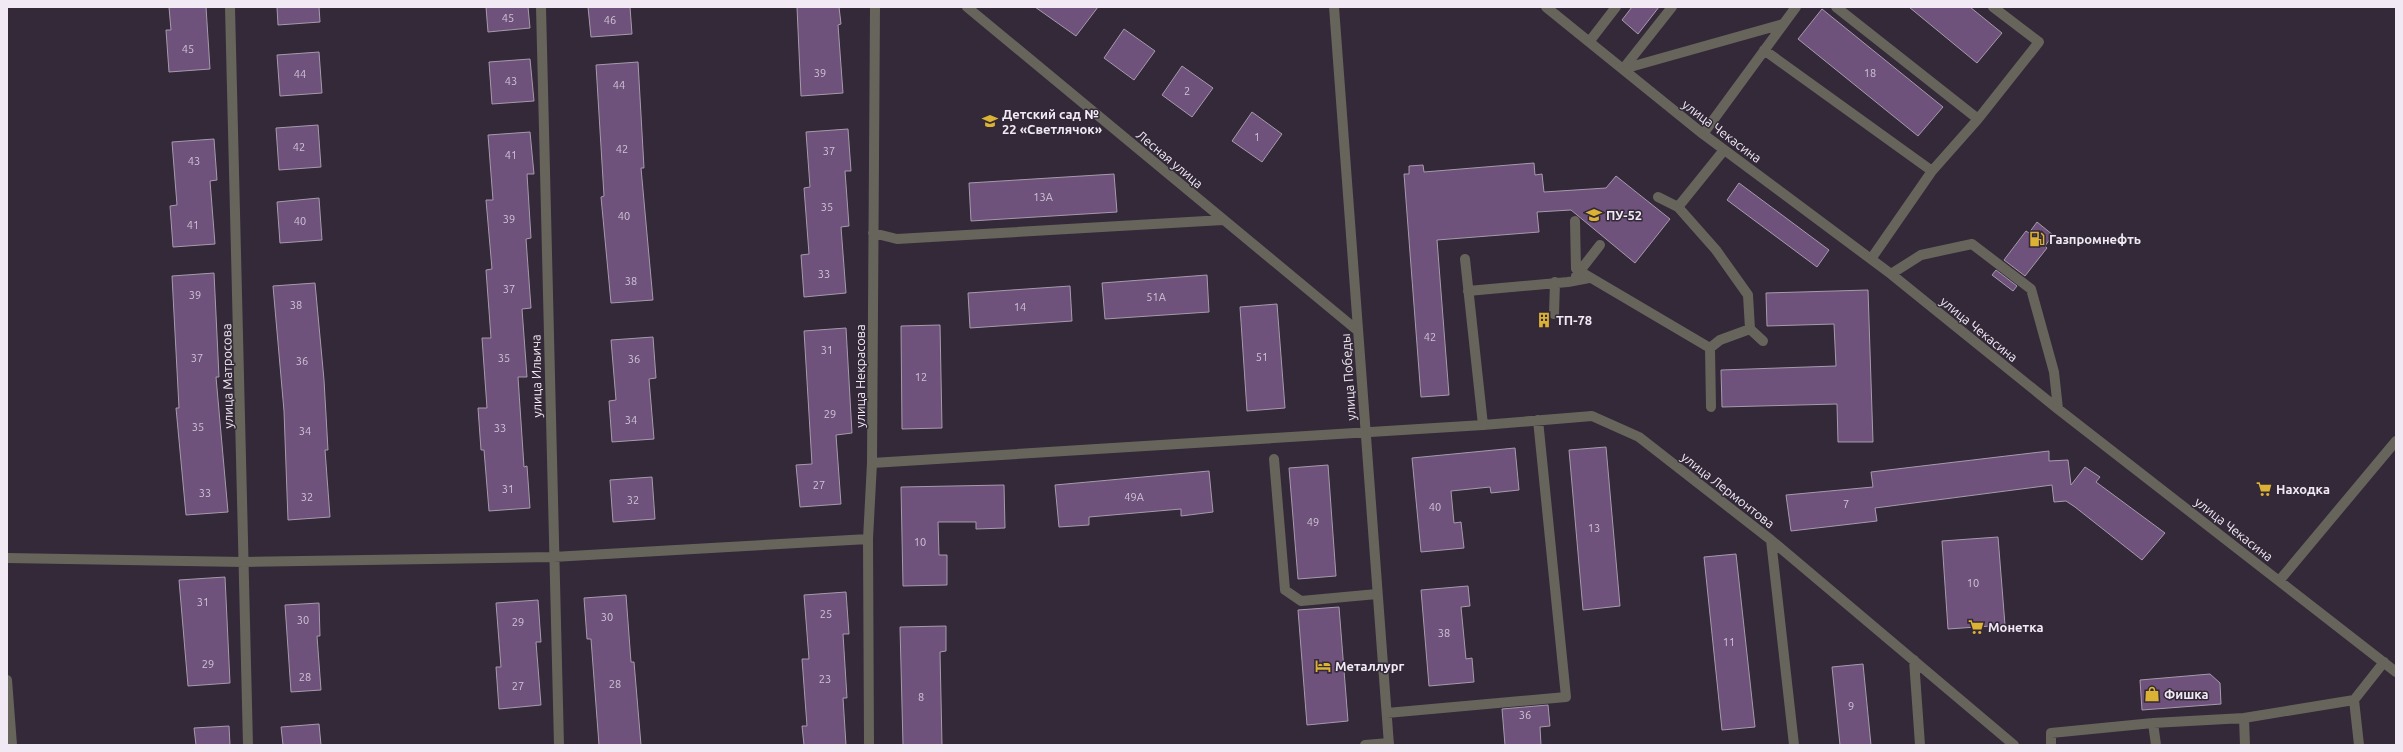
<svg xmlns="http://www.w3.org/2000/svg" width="2403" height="752" font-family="Ubuntu,sans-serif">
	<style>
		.building { fill: #6e527b; stroke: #a69aac }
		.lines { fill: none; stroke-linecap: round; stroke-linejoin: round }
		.minor { stroke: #67645c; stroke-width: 10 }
		.labels { text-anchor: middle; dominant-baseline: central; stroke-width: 3; stroke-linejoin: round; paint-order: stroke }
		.number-label { font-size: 11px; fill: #d0c4d6 }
		.poi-label { font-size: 13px; font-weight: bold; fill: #f1eaf4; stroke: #332938; text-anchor: start }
		.street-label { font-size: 13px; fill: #f1eaf4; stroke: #332938 }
	</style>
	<rect width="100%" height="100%" fill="#332938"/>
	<!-- building -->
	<path class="building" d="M169,7H206L210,69L169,72L166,30H171Z
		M277,7H319L320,22L278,25Z
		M486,7H528L530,28L488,32Z
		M588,7H630L632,34L591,37Z
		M797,7H839L841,24L838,25L843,93L801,96Z
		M1035,7H1098L1076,36Z
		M1632,7H1659L1638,34L1622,20Z
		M1909,7H1970L2002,33L1977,63Z
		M1822,9L1943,107L1918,136L1798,39Z
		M1124,29L1155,51L1134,80L1104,58Z
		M319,52L322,93L280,96L277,55Z
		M530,59L534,101L492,104L489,62Z
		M638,62L644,168H641L653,300L611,303L601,197L604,196L596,65Z
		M1182,66L1213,88L1192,117L1162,95Z
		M1252,112L1282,134L1262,162L1232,141Z
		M318,125L321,167L279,170L276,128Z
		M848,129L851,171H845L849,226L841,227L846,293L804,297L801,255L809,254L804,188L810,187L806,132Z
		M530,132L534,174H527L531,238L526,239L531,308L522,309L527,377H518L524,467L527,466L530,508L489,511L484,450H481L478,408H487L482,338H491L486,270L492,269L486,200H493L488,135Z
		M214,139L217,180L210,181L215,244L173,247L170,206L177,205L172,142Z
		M1534,163L1535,175L1542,174L1544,192L1606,188L1616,176L1670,219L1635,263L1571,210L1537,212L1539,232L1437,240L1449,395L1421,397L1404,174H1409V166L1423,165L1424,172Z
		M1114,174L1117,212L971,221L969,183Z
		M1739,183L1829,250L1817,267L1727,200Z
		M319,198L322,240L280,243L277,202Z
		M2037,222L2053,235L2045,246L2047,248L2025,276L2004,260L2026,231L2029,233Z
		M1996,270L2017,286L2013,291L1992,275Z
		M214,273L219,377H216L228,512L186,515L176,408H179L172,276Z
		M1207,275L1209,312L1105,319L1102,283Z
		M315,283L324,380L328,450H325L330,517L288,520L284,411L273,286Z
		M1070,286L1072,321L970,328L968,293Z
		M1868,290L1873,442H1838L1837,404L1722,407L1721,370L1836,366L1834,324L1767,326L1766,293Z
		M1277,304L1285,408L1247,411L1240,307Z
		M940,325L942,428L902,429L901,326Z
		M846,328L852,433L836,435L841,504L800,507L796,465L812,464L804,331Z
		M653,337L656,378L649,379L654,439L612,442L609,401L616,400L611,340Z
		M1606,447L1620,606L1583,610L1569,450Z
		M1515,448L1519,490L1491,493L1490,487L1451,491L1454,523L1461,522L1464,548L1421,552L1412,458Z
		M2049,451V461L2068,460L2071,485L2085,467L2100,477L2096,482L2165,533L2142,560L2075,507L2066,501L2054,502L2052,485L1875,508L1877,521L1791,531L1786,495L1873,487L1871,472Z
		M1328,465L1336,576L1298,579L1289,468Z
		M1209,471L1213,512L1181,516V509L1089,517V525L1059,527L1055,485Z
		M652,477L655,519L613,522L610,480Z
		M1004,485L1005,528L976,529V522H938L939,555H947V585L903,586L901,487Z
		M1998,537L2005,625L1948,629L1942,541Z
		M1736,554L1755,727L1722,730L1704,557Z
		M225,577L230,683L188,686L179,580Z
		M1468,586L1470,606L1461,607L1466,659L1472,658L1474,682L1429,686L1421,590Z
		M846,592L849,634H843L847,698H843L846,745H804L802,726H807L802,659H809L804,595Z
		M626,595L631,662H634L641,745H599L591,639H587L584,598Z
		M538,600L541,642H536L541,705L499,709L496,667H501L496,603Z
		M319,603L320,636H317L321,690L291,692L285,605Z
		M1339,607L1348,721L1307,725L1298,610Z
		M946,626V651L940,652L942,745H903L900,627Z
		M1863,664L1871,745H1840L1832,667Z
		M2210,674L2220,683L2221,704L2142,710L2140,680Z
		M1548,705L1550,726L1540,727L1541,745H1505L1502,709Z
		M319,724L321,745H283L281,727Z
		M229,726L230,745H196L194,728Z"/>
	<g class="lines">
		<!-- minor -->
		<path class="minor" d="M230,7L248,745
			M541,7L559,745
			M967,7L1358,331
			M1334,7L1389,745
			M1546,7L1703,134L1891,274L2058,409L2396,672
			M1836,7L1978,119
			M1589,42L1616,7
			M1764,50L1932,171
			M1623,69L1783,24
			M1623,69L1672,7
			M1703,134L1796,7
			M1658,197L1678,207L1716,250L1748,295L1750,329
			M1678,207L1724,150
			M1575,221L1576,269L1710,348L1711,407
			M873,233L897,239L1223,220
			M1465,259L1483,425
			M1871,259L1932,171L1978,119L2039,42L1993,7
			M1891,274L1921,255L1972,244L2031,289L2054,372L2058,409
			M1576,276L1600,245
			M1468,291L1568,282L1589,278
			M1554,314L1555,282
			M1710,348L1720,340L1750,329L1763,341
			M1274,459L1285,590L1301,601L1377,594
			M872,463L1483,425L1592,416L1639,437L1771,540L2014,745
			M1771,540L1794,745
			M7,558L244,562L553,557L868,539
			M2279,581L2396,441
			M1914,660L1920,745
			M7,680L12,745
			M2354,700L2359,745
			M1387,713L1566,697L1538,420
			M2244,718L2245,745
			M2153,723L2156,745
			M869,745L868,539L872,463L875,7
			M1365,745L1389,743
			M2051,745V733L2153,723L2244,718L2354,700L2384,662"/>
	</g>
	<!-- icons -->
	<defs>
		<symbol id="school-bare" viewBox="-9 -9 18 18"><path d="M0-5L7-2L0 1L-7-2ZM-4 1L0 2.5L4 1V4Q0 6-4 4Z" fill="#dbb233" stroke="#332938" stroke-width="2.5" paint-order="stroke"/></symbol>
		<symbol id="university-bare" viewBox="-9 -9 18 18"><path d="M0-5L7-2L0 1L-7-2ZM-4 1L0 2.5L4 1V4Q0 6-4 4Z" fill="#dbb233" stroke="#332938" stroke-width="2.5" paint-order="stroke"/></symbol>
		<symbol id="fuel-bare" viewBox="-9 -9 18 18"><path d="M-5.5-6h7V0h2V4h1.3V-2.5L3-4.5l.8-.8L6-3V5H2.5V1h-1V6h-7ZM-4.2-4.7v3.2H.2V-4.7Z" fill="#dbb233" stroke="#332938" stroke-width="2.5" paint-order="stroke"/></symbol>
		<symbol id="building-bare" viewBox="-9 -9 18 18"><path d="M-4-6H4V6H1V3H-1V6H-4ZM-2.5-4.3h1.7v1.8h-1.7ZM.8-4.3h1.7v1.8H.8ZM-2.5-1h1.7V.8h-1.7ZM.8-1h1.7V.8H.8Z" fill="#dbb233" stroke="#332938" stroke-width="2.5" paint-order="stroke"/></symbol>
		<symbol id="supermarket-bare" viewBox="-9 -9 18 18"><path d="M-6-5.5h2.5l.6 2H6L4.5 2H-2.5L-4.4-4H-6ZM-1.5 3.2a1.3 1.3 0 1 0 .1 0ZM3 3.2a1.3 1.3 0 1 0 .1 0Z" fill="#dbb233" stroke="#332938" stroke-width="2.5" paint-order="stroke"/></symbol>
		<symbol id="hotel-bare" viewBox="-9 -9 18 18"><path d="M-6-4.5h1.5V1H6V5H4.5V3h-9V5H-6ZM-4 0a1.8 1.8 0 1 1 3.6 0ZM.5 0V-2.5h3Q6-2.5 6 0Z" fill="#dbb233" stroke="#332938" stroke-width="2.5" paint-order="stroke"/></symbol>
		<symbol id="shop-bare" viewBox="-9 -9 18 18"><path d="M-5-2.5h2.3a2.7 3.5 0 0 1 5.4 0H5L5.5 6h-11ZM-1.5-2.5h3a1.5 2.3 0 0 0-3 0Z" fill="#dbb233" stroke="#332938" stroke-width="2.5" paint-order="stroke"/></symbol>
	</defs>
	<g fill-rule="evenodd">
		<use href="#school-bare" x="979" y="110" width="22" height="22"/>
		<use href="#university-bare" x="1583" y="204" width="22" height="22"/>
		<use href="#fuel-bare" x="2026" y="228" width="22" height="22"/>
		<use href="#building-bare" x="1533" y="309" width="22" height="22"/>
		<use href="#supermarket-bare" x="2253" y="478" width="22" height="22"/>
		<use href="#supermarket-bare" x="1965" y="616" width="22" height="22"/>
		<use href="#hotel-bare" x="1312" y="655" width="22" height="22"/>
		<use href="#shop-bare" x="2141" y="683" width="22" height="22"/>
	</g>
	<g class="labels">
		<!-- number labels -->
		<g class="number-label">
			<text x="508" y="18">45</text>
			<text x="610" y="20">46</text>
			<text x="188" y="49">45</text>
			<text x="820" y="73">39</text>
			<text x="1870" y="73">18</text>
			<text x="300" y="74">44</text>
			<text x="511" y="81">43</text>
			<text x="619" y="85">44</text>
			<text x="1187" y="91">2</text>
			<text x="1257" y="137">1</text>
			<text x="299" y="147">42</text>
			<text x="622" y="149">42</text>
			<text x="829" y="151">37</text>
			<text x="511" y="155">41</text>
			<text x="194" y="161">43</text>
			<text x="1043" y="197">13А</text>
			<text x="827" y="207">35</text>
			<text x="624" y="216">40</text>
			<text x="509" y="219">39</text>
			<text x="300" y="221">40</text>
			<text x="193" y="225">41</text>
			<text x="824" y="274">33</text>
			<text x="631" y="281">38</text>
			<text x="509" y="289">37</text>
			<text x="195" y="295">39</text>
			<text x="1156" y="297">51А</text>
			<text x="296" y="305">38</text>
			<text x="1020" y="307">14</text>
			<text x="1430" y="337">42</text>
			<text x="827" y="350">31</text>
			<text x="1262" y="357">51</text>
			<text x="197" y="358">37</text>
			<text x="504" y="358">35</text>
			<text x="634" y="359">36</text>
			<text x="302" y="361">36</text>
			<text x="921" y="377">12</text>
			<text x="830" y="414">29</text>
			<text x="631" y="420">34</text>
			<text x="198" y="427">35</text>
			<text x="500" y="428">33</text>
			<text x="305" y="431">34</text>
			<text x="819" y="485">27</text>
			<text x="508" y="489">31</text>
			<text x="205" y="493">33</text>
			<text x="307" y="497">32</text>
			<text x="1134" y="497">49А</text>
			<text x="633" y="500">32</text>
			<text x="1846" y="504">7</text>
			<text x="1435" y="507">40</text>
			<text x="1313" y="522">49</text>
			<text x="1594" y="528">13</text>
			<text x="920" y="542">10</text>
			<text x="1973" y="583">10</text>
			<text x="203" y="602">31</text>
			<text x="826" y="614">25</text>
			<text x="607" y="617">30</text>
			<text x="303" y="620">30</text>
			<text x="518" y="622">29</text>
			<text x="1444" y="633">38</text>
			<text x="1729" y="642">11</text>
			<text x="208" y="664">29</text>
			<text x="305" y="677">28</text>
			<text x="825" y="679">23</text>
			<text x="615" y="684">28</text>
			<text x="518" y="686">27</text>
			<text x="921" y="697">8</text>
			<text x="1851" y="706">9</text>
			<text x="1525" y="715">36</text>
		</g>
		<!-- poi labels -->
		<g class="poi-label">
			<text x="1002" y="114">Детский сад №<tspan x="1002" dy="15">22 «Светлячок»</tspan></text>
			<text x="1606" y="215">ПУ-52</text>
			<text x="2049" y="239">Газпромнефть</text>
			<text x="1556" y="320">ТП-78</text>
			<text x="2276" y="489">Находка</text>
			<text x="1988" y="627">Монетка</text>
			<text x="1335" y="666">Металлург</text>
			<text x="2164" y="694">Фишка</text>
		</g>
		<!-- street labels -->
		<g class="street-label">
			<text transform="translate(1722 131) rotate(37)">улица Чекасина</text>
			<text transform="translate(1170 159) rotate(40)">Лесная улица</text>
			<text transform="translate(1979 329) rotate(39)">улица Чекасина</text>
			<text transform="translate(227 376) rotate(-91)">улица Матросова</text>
			<text transform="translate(536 376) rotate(-91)">улица Ильича</text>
			<text transform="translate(860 376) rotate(-90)">улица Некрасова</text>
			<text transform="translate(1348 377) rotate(-94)">улица Победы</text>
			<text transform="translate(1728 490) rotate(38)">улица Лермонтова</text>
			<text transform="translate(2234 529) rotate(38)">улица Чекасина</text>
		</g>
	</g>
	<!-- border -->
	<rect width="2403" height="752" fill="none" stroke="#f1eaf4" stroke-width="16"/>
</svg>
